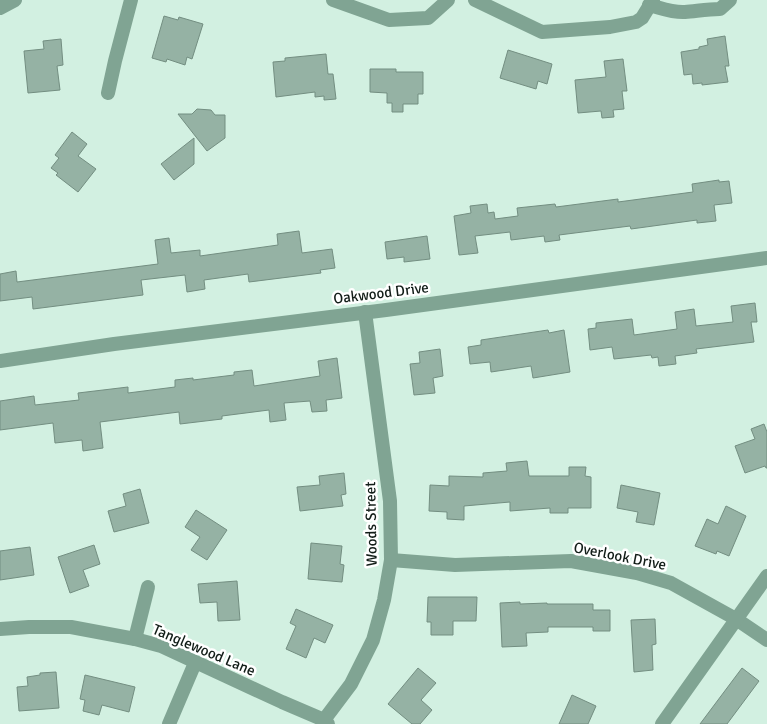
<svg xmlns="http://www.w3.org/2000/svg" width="767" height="724" viewBox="0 0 767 724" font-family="Signika,sans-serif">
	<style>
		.building { fill: #95b2a4; stroke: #738e81 }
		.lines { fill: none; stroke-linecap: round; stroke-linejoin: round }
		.minor { stroke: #80a493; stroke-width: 14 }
		.labels { text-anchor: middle; stroke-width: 5; stroke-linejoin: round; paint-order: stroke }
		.street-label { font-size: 15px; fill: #121d18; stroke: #fff }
	</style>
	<rect width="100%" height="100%" fill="#d2f0e1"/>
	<g class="building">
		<polygon points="164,16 178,20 179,17 203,24 192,59 187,57 185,65 167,59 166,62 152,58"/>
		<polygon points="725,36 729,66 725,66 728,82 702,85 702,83 693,84 692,74 684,75 681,52 699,49 699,47 708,45 707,39"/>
		<polygon points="61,39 63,65 57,66 60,90 28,93 24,51 44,49 43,41"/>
		<polygon points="508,50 552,64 547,84 538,81 536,89 500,78"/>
		<polygon points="326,54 328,74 333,74 336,99 324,100 324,96 315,97 315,92 276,97 273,62 285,61 285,58"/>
		<polygon points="623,59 627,91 622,91 624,109 613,110 614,117 602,118 601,111 578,113 575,80 606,77 604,61"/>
		<polygon points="370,69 396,69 396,72 423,72 423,94 418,94 418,104 403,104 403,112 392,112 392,103 387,103 387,93 370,92"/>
		<polygon points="197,109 211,110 215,115 225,115 225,138 207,151 178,114 192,114"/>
		<polygon points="72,132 87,144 78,156 96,169 78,192 56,175 58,173 51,168 59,158 55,155"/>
		<polygon points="194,138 194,164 174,180 161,164"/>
		<polygon points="719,180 719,182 729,181 732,203 714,205 716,221 697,223 697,220 631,229 630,226 559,235 560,240 545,242 544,236 511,240 510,232 475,236 478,253 459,255 454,216 471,213 470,206 487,204 488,213 494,212 495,219 518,216 517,208 555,204 556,207 618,199 618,202 693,192 692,184"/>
		<polygon points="299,231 302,253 332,249 335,268 320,270 321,273 249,282 248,274 204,280 205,289 187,292 185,275 141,280 143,295 33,309 32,297 0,301 0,274 16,271 17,282 158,264 155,240 169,238 171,253 200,250 200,256 278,245 277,234"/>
		<polygon points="427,236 430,259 404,262 404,257 387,259 385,242"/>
		<polygon points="755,303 757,322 751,322 754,342 696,349 697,353 675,356 676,364 659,366 658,357 652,358 651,355 614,359 612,347 590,350 588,329 596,328 596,323 632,319 634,335 677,329 675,312 694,309 696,326 733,322 731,306"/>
		<polygon points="548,330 549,333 564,330 570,372 533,378 531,366 491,372 490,362 470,364 468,347 481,345 481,340"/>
		<polygon points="440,349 443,376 433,378 435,393 414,395 410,364 420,363 419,352"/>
		<polygon points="337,358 342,398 326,400 327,411 312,412 310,401 284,403 286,420 270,422 269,410 222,416 222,419 180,424 179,412 100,422 103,448 83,451 82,440 55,443 53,423 0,430 0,401 34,396 35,405 79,400 78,393 128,387 128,393 175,387 175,380 193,378 193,380 234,375 234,372 252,370 254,386 320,376 318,361"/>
		<polygon points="764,424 767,432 767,468 766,468 765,466 745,473 735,446 755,439 751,429"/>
		<polygon points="527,461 529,476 569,476 569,467 586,467 585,476 591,477 591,508 568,508 568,513 550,513 550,508 510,511 510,502 464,506 464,520 447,519 447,512 429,511 430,485 449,486 449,476 483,477 483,473 507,471 506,463"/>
		<polygon points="344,473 346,494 341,495 343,506 300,511 297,487 320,485 319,476"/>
		<polygon points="621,485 660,493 654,525 636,522 638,512 617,508"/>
		<polygon points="140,489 149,523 114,532 108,511 126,506 123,494"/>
		<polygon points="726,506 746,516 729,556 717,551 716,554 695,546 707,519 718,524"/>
		<polygon points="196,510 227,530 207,560 191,550 200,537 185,527"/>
		<polygon points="311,543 342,546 340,564 344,565 342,582 308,579"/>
		<polygon points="94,545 100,564 83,570 89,586 70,593 58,557"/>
		<polygon points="30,547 34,575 0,580 0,551"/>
		<polygon points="237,581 240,620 218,621 217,602 200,603 198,584"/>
		<polygon points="428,597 477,597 476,621 453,621 453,635 431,635 431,622 427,622"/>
		<polygon points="520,602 520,604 547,603 547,604 593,604 593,610 610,610 610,631 593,631 593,627 548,627 548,632 526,633 527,646 502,647 500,603"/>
		<polygon points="296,609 333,625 325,643 314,638 306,658 286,649 296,626 290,623"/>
		<polygon points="655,619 656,644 652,645 653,670 634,672 631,620"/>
		<polygon points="418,668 436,683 421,700 432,710 420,724 412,724 388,704"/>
		<polygon points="742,668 759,681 727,724 700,724"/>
		<polygon points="56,672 59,708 19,711 17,687 28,686 27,677 40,675 40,673"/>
		<polygon points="85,675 135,687 129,712 102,705 99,715 83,711 85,700 80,699"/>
		<polygon points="572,695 596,706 588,724 559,724"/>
	</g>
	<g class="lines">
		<g class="minor">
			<polyline points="333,0 389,20 428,18 448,0"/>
			<polyline points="475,0 542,32 610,27 636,22 642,18 653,0"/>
			<path d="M 649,5 C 661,8 673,13 685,12 C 697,11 708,9 720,9 L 730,0"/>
			<polyline points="0,8 15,0"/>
			<polyline points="108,93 115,61 131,0"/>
			<polyline points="0,361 114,344 386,310 767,258"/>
			<polyline points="391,560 455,565 571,561 637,573 671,583 736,619 767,640"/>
			<polyline points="0,629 29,627 71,627 135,639 161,646 282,702 324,720 328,724"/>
			<polyline points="135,639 148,587"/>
			<polyline points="324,720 351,684 373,640 384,600 391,560 390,501 365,312"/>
			<polyline points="169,724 195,663"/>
			<polyline points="662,724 767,576"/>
		</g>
	</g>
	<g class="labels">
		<g class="street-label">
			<text transform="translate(381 293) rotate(-7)" y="5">Oakwood Drive</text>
			<text transform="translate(371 524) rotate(-91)" y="5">Woods Street</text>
			<text transform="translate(620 556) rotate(11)" y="5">Overlook Drive</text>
			<text transform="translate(204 650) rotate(23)" y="5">Tanglewood Lane</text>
		</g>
	</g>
</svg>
